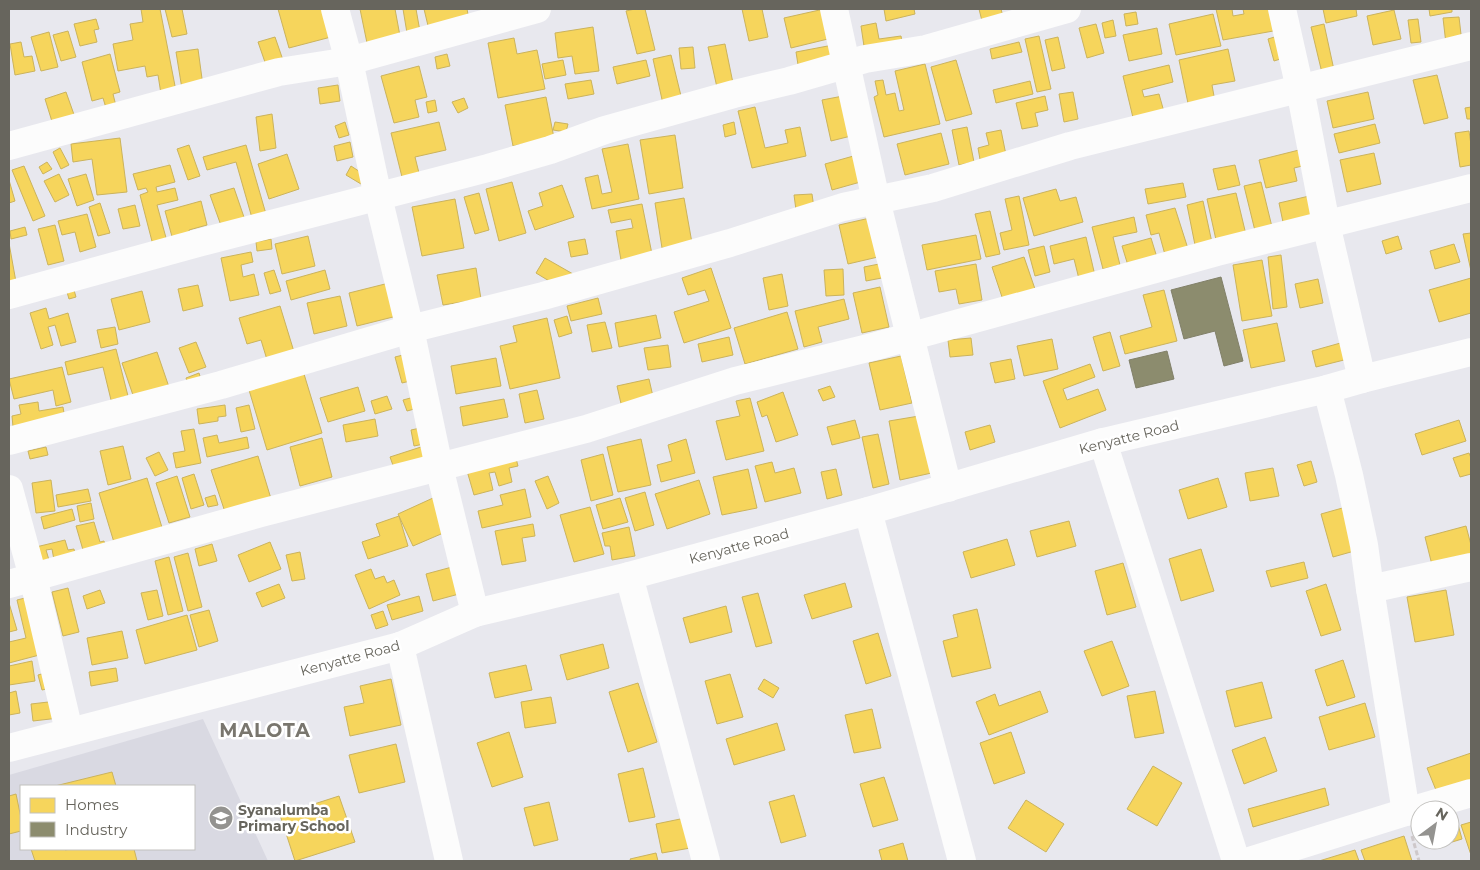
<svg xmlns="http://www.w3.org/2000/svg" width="1480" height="870" viewBox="0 0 1480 870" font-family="Montserrat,sans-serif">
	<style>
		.education { fill: #d9d9e2; fill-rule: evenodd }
		.homes { fill: #f6d55c; stroke: #cbb35c }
		.industry { fill: #8c8c6e; stroke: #818069 }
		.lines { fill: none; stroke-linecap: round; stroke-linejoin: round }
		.path { stroke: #cec8ca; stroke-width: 3; stroke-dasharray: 5 2.5; stroke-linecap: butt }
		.street { stroke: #fcfcfc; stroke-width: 28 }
		.labels { text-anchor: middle; stroke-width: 5; stroke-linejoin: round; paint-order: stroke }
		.street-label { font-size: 14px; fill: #67655d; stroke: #fff }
		.poi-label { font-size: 14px; font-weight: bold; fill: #67655d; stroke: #fff; text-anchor: start }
		.district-label { font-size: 19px; font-weight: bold; letter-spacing: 1px; fill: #79766e; stroke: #fff }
	</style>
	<rect width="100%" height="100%" fill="#e8e8ee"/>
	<path class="education" d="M 203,719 L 268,861 L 9,861 L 9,775 ZM 21,786 L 194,786 L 194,849 L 21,849 Z"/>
	<g class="homes">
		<polygon points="141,9 160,9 176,91 161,94 158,75 147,77 145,66 118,71 113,44 133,40 130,24 143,22"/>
		<polygon points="165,9 182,9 187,34 172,37"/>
		<polygon points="278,9 323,9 331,37 289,48"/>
		<polygon points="360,9 395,9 400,36 367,43"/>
		<polygon points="403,9 416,9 421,37 408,39"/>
		<polygon points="424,9 467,9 470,25 430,34"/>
		<polygon points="635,9 645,9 655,50 637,54 626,11"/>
		<polygon points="742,9 762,9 768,37 749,41"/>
		<polygon points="824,9 836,37 791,48 784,18"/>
		<polygon points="884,9 914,9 915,14 886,21"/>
		<polygon points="979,9 1001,9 1005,24 984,29"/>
		<polygon points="1216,9 1232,9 1233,16 1244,14 1243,9 1274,9 1279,30 1223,40"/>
		<polygon points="1323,9 1356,9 1357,16 1326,23"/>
		<polygon points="1429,9 1452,9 1452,12 1430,16"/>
		<polygon points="1394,10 1401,39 1373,45 1367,16"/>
		<polygon points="1136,12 1138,24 1126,26 1124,14"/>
		<polygon points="1213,14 1221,46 1176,55 1169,24"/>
		<polygon points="1459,17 1462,43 1446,44 1443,18"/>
		<polygon points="96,19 99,29 94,30 97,42 80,46 74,24"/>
		<polygon points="1418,19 1421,42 1411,43 1408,20"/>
		<polygon points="1113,20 1116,36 1105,38 1102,23"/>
		<polygon points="876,23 879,39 901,36 903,47 865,53 861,26"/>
		<polygon points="1096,24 1104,53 1087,58 1079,28"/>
		<polygon points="1324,24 1334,70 1322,73 1311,27"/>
		<polygon points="593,27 599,71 575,74 572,56 558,58 555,33"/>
		<polygon points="1157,28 1162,54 1129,61 1123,35"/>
		<polygon points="68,31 76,57 61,61 53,35"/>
		<polygon points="49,32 58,67 41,71 31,37"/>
		<polygon points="1284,34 1290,56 1274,61 1268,39"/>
		<polygon points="1039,36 1051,89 1037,92 1025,39"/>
		<polygon points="275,37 284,63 267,68 258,42"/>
		<polygon points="1058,37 1065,68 1052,71 1045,40"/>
		<polygon points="514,38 517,54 537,50 545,89 498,98 488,43"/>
		<polygon points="21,42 24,57 32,56 35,71 15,75 10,44"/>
		<polygon points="1019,42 1022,52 992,59 990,49"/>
		<polygon points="725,44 734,88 718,92 708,47"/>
		<polygon points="833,45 836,64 799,71 796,52"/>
		<polygon points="693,47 695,68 681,69 679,48"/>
		<polygon points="198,49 203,86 182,89 176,52"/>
		<polygon points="1228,49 1235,81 1212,85 1216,107 1190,113 1179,60"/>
		<polygon points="110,54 120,92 113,94 116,106 106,108 103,98 92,101 82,62"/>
		<polygon points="447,54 450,66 437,69 435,57"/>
		<polygon points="671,55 682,100 663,104 653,59"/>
		<polygon points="563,60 566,75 545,79 542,64"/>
		<polygon points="646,60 650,76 617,84 613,67"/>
		<polygon points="956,60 972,114 946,121 931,67"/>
		<polygon points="925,64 940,124 884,137 874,97 878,95 875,81 883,80 886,95 895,93 899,111 904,110 895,71"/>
		<polygon points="1169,65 1173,82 1142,90 1144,97 1159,94 1166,119 1135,126 1123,76"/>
		<polygon points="419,66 427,97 415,100 419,117 394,123 381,76"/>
		<polygon points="1437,75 1448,118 1424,124 1413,80"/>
		<polygon points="591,80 594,94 568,99 565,84"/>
		<polygon points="1030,81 1033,94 996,103 993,90"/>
		<polygon points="338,85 340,101 320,104 318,88"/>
		<polygon points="66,92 77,123 54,128 45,99"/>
		<polygon points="1073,92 1078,119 1064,122 1059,94"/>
		<polygon points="1368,92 1374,119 1333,128 1327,101"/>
		<polygon points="843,96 851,136 831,141 822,100"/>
		<polygon points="1045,96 1048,110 1035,113 1038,126 1022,129 1016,103"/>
		<polygon points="546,97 554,138 513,146 505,105"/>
		<polygon points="464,98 468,108 458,113 452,102"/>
		<polygon points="435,100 437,111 428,113 426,102"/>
		<polygon points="755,107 765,148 788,143 785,130 800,127 806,156 752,168 738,111"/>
		<polygon points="1471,107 1471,119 1467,119 1465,108"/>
		<polygon points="272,114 276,148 260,151 256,117"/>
		<polygon points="345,122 349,135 339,138 335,126"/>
		<polygon points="439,122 446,150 415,157 420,177 403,181 391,133"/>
		<polygon points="555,122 568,124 566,132 553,130"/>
		<polygon points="734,122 736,134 725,137 723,125"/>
		<polygon points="1375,124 1380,143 1339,153 1334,134"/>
		<polygon points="967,127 974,162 959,165 952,130"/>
		<polygon points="1001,130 1007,160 981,165 978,148 989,145 986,133"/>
		<polygon points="1469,131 1471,145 1471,165 1460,167 1455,133"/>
		<polygon points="941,133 949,164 905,175 897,144"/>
		<polygon points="675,135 683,188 649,194 640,140"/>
		<polygon points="120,138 127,192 97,195 92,159 73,162 71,144"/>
		<polygon points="350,142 353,157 337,161 334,146"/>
		<polygon points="628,144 639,199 592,209 585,178 598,175 602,194 612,192 602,149"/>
		<polygon points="189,145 200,176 188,180 177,149"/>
		<polygon points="246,145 268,221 254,225 236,162 207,170 203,157"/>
		<polygon points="60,148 69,165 61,169 53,152"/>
		<polygon points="1307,148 1311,164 1294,168 1297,181 1266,188 1259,160"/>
		<polygon points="1374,153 1381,184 1347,192 1340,160"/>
		<polygon points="287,154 299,189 269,199 258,164"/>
		<polygon points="857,155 864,181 832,190 825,164"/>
		<polygon points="47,162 52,169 43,174 39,167"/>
		<polygon points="170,165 175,182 156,187 157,192 175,188 178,200 157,205 168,245 154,249 140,195 148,192 146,188 138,190 133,174"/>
		<polygon points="1235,165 1240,185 1218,190 1213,169"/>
		<polygon points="24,166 45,216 33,221 12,170"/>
		<polygon points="351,166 371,179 366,187 346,175"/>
		<polygon points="59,174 69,195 55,202 44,181"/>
		<polygon points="86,174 94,200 77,206 68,179"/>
		<polygon points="9,180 15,201 9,203"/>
		<polygon points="512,182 526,233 499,241 486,189"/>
		<polygon points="1261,182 1274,235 1257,239 1244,186"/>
		<polygon points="1183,183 1186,197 1148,204 1145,189"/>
		<polygon points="562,185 574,217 535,230 528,211 543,206 539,193"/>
		<polygon points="234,188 246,223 223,231 210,195"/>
		<polygon points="1056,189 1060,201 1076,197 1083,222 1034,236 1023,198"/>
		<polygon points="479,193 489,230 475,234 464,197"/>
		<polygon points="1236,193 1248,243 1218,249 1207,199"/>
		<polygon points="812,194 814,208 796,210 794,195"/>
		<polygon points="1318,194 1323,218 1284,227 1279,203"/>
		<polygon points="1019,196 1029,245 1004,250 1000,233 1012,230 1005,199"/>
		<polygon points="684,198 692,243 662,248 655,203"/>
		<polygon points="455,199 464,248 422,256 412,207"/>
		<polygon points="201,201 207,225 189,230 192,239 174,244 165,211"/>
		<polygon points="1203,201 1214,252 1197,255 1187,205"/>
		<polygon points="100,203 110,233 98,236 89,207"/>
		<polygon points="642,204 652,254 621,260 616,231 633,228 631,219 611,223 608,210"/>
		<polygon points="135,205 140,226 123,229 118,209"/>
		<polygon points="1175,208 1190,255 1167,262 1159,233 1151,235 1146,215"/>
		<polygon points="990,211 1000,254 986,257 975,214"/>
		<polygon points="87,214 96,247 80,252 75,232 62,235 58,221"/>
		<polygon points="1134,217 1137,232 1113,237 1120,265 1103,269 1092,227"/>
		<polygon points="870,218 878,257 848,264 839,225"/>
		<polygon points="55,225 64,261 48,265 38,229"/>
		<polygon points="25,227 27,235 11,239 10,231"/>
		<polygon points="1471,233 1471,271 1463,234"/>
		<polygon points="976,235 981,259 927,270 922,245"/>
		<polygon points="308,236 315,266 282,274 275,244"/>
		<polygon points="1398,236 1402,249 1386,254 1382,241"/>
		<polygon points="1086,237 1096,280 1080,283 1074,259 1054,264 1050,246"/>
		<polygon points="1151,238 1159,264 1130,272 1122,246"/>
		<polygon points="271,239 272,249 257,251 256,242"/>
		<polygon points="585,239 588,254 571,257 568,242"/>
		<polygon points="9,243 16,282 9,284"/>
		<polygon points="1454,244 1460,262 1435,269 1430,251"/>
		<polygon points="1044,246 1050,272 1035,276 1028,250"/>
		<polygon points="251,252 253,262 241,265 243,277 254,274 259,295 230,301 221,258"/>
		<polygon points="1281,255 1287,307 1273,309 1268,257"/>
		<polygon points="1024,257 1035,289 1003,300 992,267"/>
		<polygon points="545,258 573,274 564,290 536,273"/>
		<polygon points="1262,260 1272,316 1242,321 1233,265"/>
		<polygon points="884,263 887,277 866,281 864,267"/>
		<polygon points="976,264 982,300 959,304 956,289 939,292 935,271"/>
		<polygon points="476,268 481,299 443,305 437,275"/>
		<polygon points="711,268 731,328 684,343 674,312 709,301 705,290 688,295 682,278"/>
		<polygon points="843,269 844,295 826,296 824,270"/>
		<polygon points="274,270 281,291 270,294 264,273"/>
		<polygon points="325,270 330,289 291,300 286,281"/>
		<polygon points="782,274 788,306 769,310 763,278"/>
		<polygon points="1471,278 1471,313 1439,322 1429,290"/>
		<polygon points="1318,279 1323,303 1300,308 1295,284"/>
		<polygon points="397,281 405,314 357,326 349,293"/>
		<polygon points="198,285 203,306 183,311 178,289"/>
		<polygon points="880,287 889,327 862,333 853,293"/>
		<polygon points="74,290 76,297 69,299 67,292"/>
		<polygon points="1164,290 1177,341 1125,354 1120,336 1152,327 1143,295"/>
		<polygon points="142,291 150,322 119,330 111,299"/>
		<polygon points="340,296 347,326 314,334 307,303"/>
		<polygon points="598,298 602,314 571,321 567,306"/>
		<polygon points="844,299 849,319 818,327 822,342 804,347 795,311"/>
		<polygon points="280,306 295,355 268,363 261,340 247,344 239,318"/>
		<polygon points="46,308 49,319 68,313 76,342 61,346 55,325 48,327 53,345 41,349 30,313"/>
		<polygon points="787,312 798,349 745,364 734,328"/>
		<polygon points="656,315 661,338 619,347 615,323"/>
		<polygon points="567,316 572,333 559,337 554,320"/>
		<polygon points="547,318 560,378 510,389 500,346 517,342 513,326"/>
		<polygon points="605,322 612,348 592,352 587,325"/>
		<polygon points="1277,323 1285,361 1251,368 1243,330"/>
		<polygon points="115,327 118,344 101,348 97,330"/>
		<polygon points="1110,332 1120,366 1103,371 1093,337"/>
		<polygon points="729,337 733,355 702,362 698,344"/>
		<polygon points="971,338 973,355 950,357 948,340"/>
		<polygon points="1052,339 1058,369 1024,376 1017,346"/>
		<polygon points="196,342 206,367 189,373 179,348"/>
		<polygon points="1344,342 1348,359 1316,367 1312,351"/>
		<polygon points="668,345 671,367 648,370 644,348"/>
		<polygon points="116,349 128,396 111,400 103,367 68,375 65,362"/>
		<polygon points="157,352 170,390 135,401 122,363"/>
		<polygon points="411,353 418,379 402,383 395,357"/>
		<polygon points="901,356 912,403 880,410 869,363"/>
		<polygon points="496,358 501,386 456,394 451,366"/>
		<polygon points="1011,359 1015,379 995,383 990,363"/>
		<polygon points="1090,364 1095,377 1063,389 1067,400 1098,389 1106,410 1060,428 1043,381"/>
		<polygon points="62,367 71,402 56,406 53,390 14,399 9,379"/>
		<polygon points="199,373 202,383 189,388 186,378"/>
		<polygon points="304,374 322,433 267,450 249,390"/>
		<polygon points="649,379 654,401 622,408 617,386"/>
		<polygon points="830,386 835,397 823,401 818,390"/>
		<polygon points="358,387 365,411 328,422 320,398"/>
		<polygon points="537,390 544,419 525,423 519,394"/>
		<polygon points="783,392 798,435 776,442 767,415 762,417 757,402"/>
		<polygon points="387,396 392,409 375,414 371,401"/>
		<polygon points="418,396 422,407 407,411 403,400"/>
		<polygon points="750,398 764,451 726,460 716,421 740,416 736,401"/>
		<polygon points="504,399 508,417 463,426 460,407"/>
		<polygon points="38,402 39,411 63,407 66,425 13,427 12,416 21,414 19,405"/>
		<polygon points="225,405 226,416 218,417 218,421 199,424 197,409"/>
		<polygon points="249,405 255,429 241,432 236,408"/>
		<polygon points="925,415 936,472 900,480 889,421"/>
		<polygon points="375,419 378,436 346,442 343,425"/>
		<polygon points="855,420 860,438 832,445 827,427"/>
		<polygon points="1459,420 1466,441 1422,455 1415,434"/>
		<polygon points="990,425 995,442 970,450 965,432"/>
		<polygon points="425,427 429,443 414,446 411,430"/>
		<polygon points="194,429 201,463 176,468 173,453 185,451 181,431"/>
		<polygon points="878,434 889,484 873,488 862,437"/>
		<polygon points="217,435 219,443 247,437 249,448 207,457 203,438"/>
		<polygon points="322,438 332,477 300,486 290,447"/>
		<polygon points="641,439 651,485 618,492 607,447"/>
		<polygon points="686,439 695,473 661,482 657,465 672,461 668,445"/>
		<polygon points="123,446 131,479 108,485 100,451"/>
		<polygon points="424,446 427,457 394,468 390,457"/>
		<polygon points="46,447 48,455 30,459 28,451"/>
		<polygon points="514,451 518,466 509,468 512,482 499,486 495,472 489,473 493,490 474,495 465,464"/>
		<polygon points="159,452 168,470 155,476 146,458"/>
		<polygon points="1469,453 1471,458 1471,474 1460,477 1453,458"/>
		<polygon points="603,454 613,495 591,501 581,460"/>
		<polygon points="258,456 272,502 226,515 211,470"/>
		<polygon points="1311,461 1317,482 1304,486 1297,465"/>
		<polygon points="772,462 775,473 794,468 801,493 765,502 755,466"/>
		<polygon points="1273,468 1279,496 1250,501 1245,473"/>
		<polygon points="748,469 757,508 722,515 713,477"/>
		<polygon points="836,469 842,495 827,499 821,472"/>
		<polygon points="194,474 204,505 191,509 182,478"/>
		<polygon points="177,476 190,517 169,523 156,483"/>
		<polygon points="548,476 559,503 547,509 535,481"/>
		<polygon points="147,478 164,534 116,549 99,493"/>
		<polygon points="1218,478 1227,507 1188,519 1179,490"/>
		<polygon points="51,480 55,511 36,513 32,483"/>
		<polygon points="699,480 710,514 667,529 655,494"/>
		<polygon points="88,489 91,501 58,507 56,495"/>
		<polygon points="525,489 531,517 482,528 478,511 503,505 500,495"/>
		<polygon points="645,492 654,525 635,531 625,498"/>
		<polygon points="215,495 218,505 208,507 205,498"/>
		<polygon points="433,498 448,531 413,546 398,514"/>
		<polygon points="620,498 628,522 603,529 596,505"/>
		<polygon points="91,503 94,519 80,522 77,506"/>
		<polygon points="590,507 604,554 574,562 560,515"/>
		<polygon points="1346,507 1358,550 1333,557 1321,514"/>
		<polygon points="72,509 75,520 44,529 41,517"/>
		<polygon points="399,516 408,546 368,559 362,542 380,536 376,524"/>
		<polygon points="1069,521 1076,546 1037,557 1030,531"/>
		<polygon points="94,522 100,542 104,541 107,554 83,550 76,526"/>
		<polygon points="533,524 535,536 522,538 526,561 502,565 495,531"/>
		<polygon points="1466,526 1471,545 1471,559 1433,569 1425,537"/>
		<polygon points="629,527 635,556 612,560 610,546 605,546 602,533"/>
		<polygon points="1007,539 1015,565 971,578 963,552"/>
		<polygon points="65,540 68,550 74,549 76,560 54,560 52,549 46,550 49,560 40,562 36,547"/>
		<polygon points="270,542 281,569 249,582 238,555"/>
		<polygon points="212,544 217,561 199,566 195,549"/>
		<polygon points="1201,549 1214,591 1181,601 1169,559"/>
		<polygon points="300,552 305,579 292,581 286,555"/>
		<polygon points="188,553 202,607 188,611 174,557"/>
		<polygon points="169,557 183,611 168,615 155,561"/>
		<polygon points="1304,562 1308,578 1271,587 1266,571"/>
		<polygon points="1123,563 1136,607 1107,615 1095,571"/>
		<polygon points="452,567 459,594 433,601 426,574"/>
		<polygon points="371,569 375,579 384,576 387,583 394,580 400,595 369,609 355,575"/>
		<polygon points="845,583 852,607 812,619 804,595"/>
		<polygon points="279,584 285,598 262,607 256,593"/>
		<polygon points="1326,584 1341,630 1321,636 1306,591"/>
		<polygon points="68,588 79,632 63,636 52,592"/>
		<polygon points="100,590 105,603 87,609 83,596"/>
		<polygon points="157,590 163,616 148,620 141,593"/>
		<polygon points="1446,590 1454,635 1415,642 1407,597"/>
		<polygon points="758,593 772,643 756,647 742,597"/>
		<polygon points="33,596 47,653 9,663 9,642 26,638 17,600"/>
		<polygon points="419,596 423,611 392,620 387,605"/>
		<polygon points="9,603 17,630 9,632"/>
		<polygon points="726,606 732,632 690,643 683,618"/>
		<polygon points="977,609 991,668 952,677 943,641 958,637 953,615"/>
		<polygon points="209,610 218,641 199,647 190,615"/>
		<polygon points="383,611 388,625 376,629 371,615"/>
		<polygon points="187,615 197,650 145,664 136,630"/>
		<polygon points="122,631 128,658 92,665 87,638"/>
		<polygon points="878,633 891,676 866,684 853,641"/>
		<polygon points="1112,641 1129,686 1102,696 1084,651"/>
		<polygon points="603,644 609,668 567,680 560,655"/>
		<polygon points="1343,660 1355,697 1327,706 1315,670"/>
		<polygon points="32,661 35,681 9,685 9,666"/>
		<polygon points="526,665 532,690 495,698 489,673"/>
		<polygon points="116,668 118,681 91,686 89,672"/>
		<polygon points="52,671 55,687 42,690 38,675"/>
		<polygon points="730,674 743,717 717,724 705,681"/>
		<polygon points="391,679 401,725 350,736 344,707 364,703 360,686"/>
		<polygon points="764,679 779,688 773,698 758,689"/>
		<polygon points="1262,682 1272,718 1235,727 1226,691"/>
		<polygon points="638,683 657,742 628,752 609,692"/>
		<polygon points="16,691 20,713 9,715 9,693"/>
		<polygon points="1040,691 1048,712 989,735 976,702 995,694 999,706"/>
		<polygon points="1155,691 1164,733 1135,738 1127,696"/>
		<polygon points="551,697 556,723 525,728 521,702"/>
		<polygon points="57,701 59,718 33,721 31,704"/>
		<polygon points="1365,703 1375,737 1329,750 1319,717"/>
		<polygon points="872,709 881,748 854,753 845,715"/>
		<polygon points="777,723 785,750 734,765 726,739"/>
		<polygon points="509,732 523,777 492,787 477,743"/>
		<polygon points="1011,732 1025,773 994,784 980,743"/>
		<polygon points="1265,737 1277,771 1244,784 1232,750"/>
		<polygon points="396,744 405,782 359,793 349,755"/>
		<polygon points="1471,753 1471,789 1440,800 1427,768"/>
		<polygon points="1153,766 1182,783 1157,826 1127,809"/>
		<polygon points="643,768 655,817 629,822 618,774"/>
		<polygon points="112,772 116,786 55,786"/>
		<polygon points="884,777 898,820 873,827 860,784"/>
		<polygon points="1325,788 1329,805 1253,827 1248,809"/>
		<polygon points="16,794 21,818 21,831 9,834 9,796"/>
		<polygon points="794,795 806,836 781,843 769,802"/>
		<polygon points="339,796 355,842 295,861 280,815"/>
		<polygon points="1026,800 1064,824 1046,852 1008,828"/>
		<polygon points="549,802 558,840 534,846 524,808"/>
		<polygon points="690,817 696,847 662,853 656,824"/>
		<polygon points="1456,817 1462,839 1439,846 1438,840 1450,840 1450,819"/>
		<polygon points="1471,822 1471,855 1461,825"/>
		<polygon points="1404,836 1412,861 1365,861 1361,850"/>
		<polygon points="903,843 908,861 882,861 879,850"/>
		<polygon points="31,849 64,849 65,850 71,849 134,849 137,861 35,861"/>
		<polygon points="1355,850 1359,861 1319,861"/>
		<polygon points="656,853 658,861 631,861 630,859"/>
	</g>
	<g class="industry">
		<polygon points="1221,277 1243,361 1224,366 1215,331 1184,339 1171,290"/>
		<polygon points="1167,351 1174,379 1136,388 1129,360"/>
	</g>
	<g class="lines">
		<polyline class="path" points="1412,836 1419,861"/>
		<g class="street">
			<polyline points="335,9 349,61 378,197 410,329 439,467 475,613"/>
			<polyline points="834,9 876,200 948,488"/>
			<polyline points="1282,9 1300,89 1326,224 1362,379"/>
			<polyline points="9,146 279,72 349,61 537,9"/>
			<polyline points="9,295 198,243 488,168 550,150 605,130 734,94 789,81 865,59 926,49 1067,9"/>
			<polyline points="1327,389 1349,475 1364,545 1370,589 1406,812"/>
			<polyline points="9,441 221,385 410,329 543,296 730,243 843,207 933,188 1070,146 1471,46"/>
			<polyline points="1103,442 1236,861"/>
			<polyline points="9,489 33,577 69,731"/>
			<polyline points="868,511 962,861"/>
			<polyline points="629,576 706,861"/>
			<polyline points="9,584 261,513 586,429 735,381 876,346 1217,252 1471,188"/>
			<polyline points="1370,589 1471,567"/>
			<polyline points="400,646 449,861"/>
			<polyline points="9,748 400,646 475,613 629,576 868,511 1103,442 1327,389 1362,379 1471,352"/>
			<polyline points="1249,861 1406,812 1471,793"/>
		</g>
	</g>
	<defs>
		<symbol id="school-disc" viewBox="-11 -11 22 22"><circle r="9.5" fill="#949390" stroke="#fff"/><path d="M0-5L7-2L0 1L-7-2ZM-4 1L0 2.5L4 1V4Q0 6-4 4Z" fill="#fff"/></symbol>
	</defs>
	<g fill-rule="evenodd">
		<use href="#school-disc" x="207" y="804" width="28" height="28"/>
	</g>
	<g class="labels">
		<g class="street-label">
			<text transform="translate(1129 437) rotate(-14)" y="5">Kenyatte Road</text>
			<text transform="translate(739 546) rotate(-15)" y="5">Kenyatte Road</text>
			<text transform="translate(350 658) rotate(-15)" y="5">Kenyatte Road</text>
		</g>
		<g class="poi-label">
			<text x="238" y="815">Syanalumba<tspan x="238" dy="16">Primary School</tspan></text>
		</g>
		<g class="district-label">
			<text x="265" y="737">MALOTA</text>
		</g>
	</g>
	<rect width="1480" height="870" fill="none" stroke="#67655d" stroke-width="20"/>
	<rect x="20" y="785" width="175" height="65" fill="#ffffff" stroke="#c2c1be"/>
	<rect x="30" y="798" width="25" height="15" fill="#f6d55c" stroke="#c2c1be"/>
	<text x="65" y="810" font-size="15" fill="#67655d">Homes</text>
	<rect x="30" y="822" width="25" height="15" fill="#8c8c6e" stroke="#c2c1be"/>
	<text x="65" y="835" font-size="15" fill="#67655d">Industry</text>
	<g transform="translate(1435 825) rotate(32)"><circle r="24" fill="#ffffff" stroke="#c2c1be"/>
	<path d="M0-4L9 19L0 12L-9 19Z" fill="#949390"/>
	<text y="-8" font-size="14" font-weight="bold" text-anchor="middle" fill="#67655d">N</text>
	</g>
</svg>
